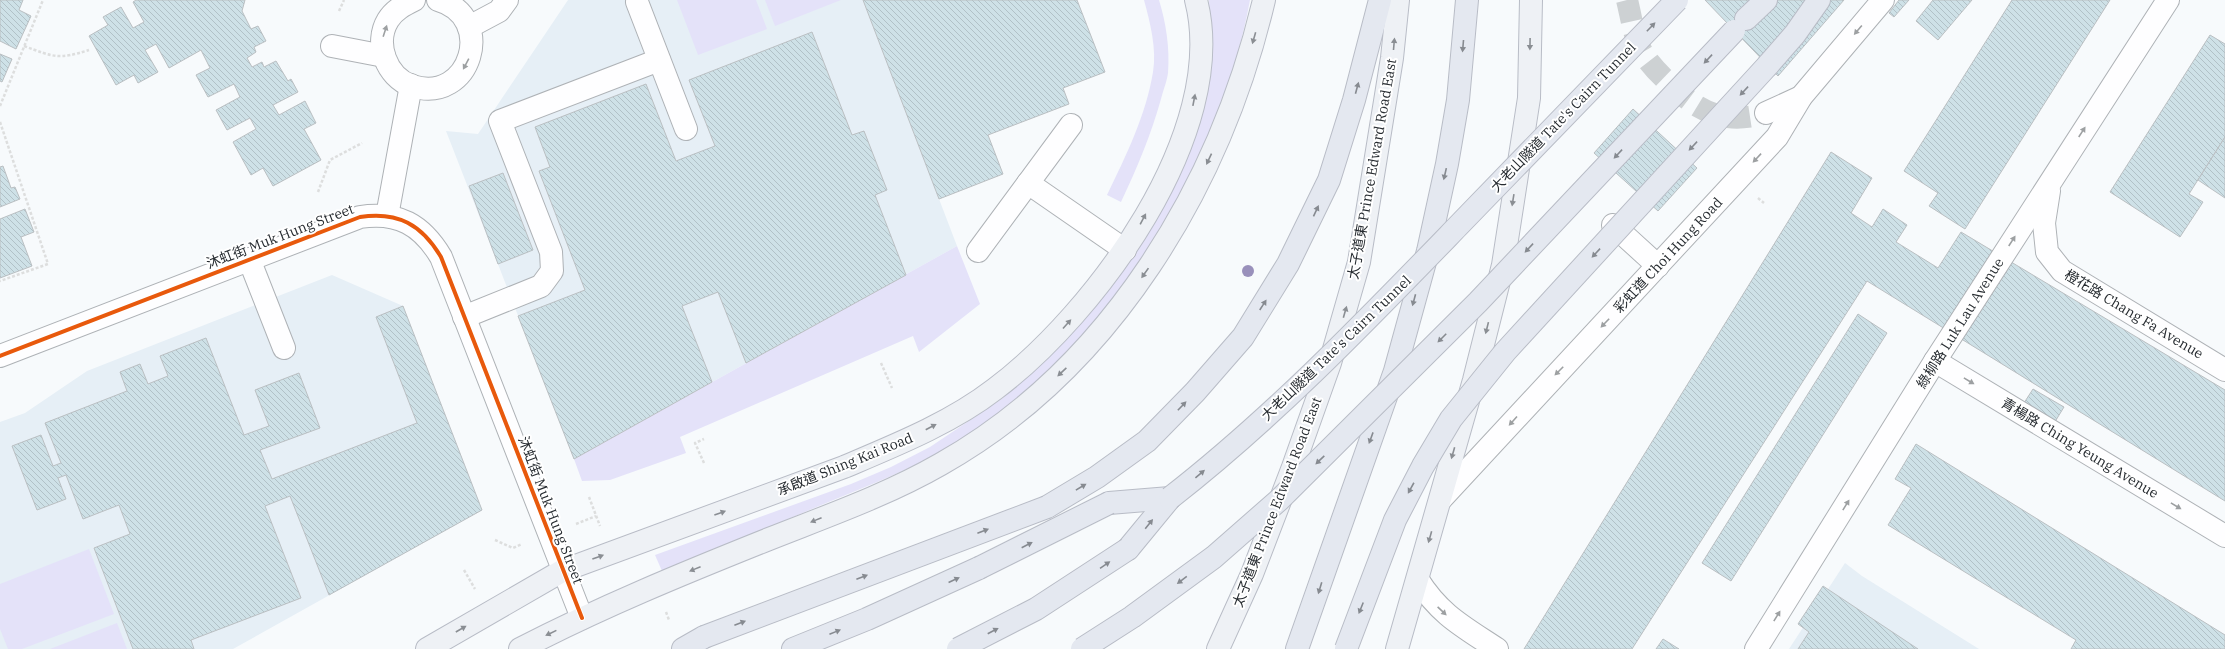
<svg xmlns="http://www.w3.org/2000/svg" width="2225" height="649" viewBox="0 0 2225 649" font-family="'IBM Plex Serif','Noto Sans TC',serif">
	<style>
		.built { fill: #e6eff6 }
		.green { fill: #e4e2f9 }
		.building { fill: url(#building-back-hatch); stroke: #babfc2 }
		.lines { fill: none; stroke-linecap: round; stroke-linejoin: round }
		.minor-tunnel { stroke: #cdd1d3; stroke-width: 22; stroke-dasharray: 22 11; stroke-linecap: butt }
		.minor-casing { stroke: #aeb2b6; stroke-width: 24 }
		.major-casing { stroke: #b8bcc6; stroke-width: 24 }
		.highway-casing { stroke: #b8bcc6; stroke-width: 24 }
		.path { stroke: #dddede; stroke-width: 2.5; stroke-dasharray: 3 2; stroke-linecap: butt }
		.minor { stroke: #fefeff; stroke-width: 22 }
		.major { stroke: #eef1f5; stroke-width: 22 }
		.highway { stroke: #e4e8f0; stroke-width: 22 }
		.highway-bridge-casing { stroke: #b8bcc6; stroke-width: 24; stroke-linecap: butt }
		.highway-bridge { stroke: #e4e8f0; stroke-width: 22 }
		.cycleway-casing { stroke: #fff; stroke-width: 6 }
		.cycleway { stroke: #e8590c; stroke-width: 4 }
		.tree { fill: #9990bb }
		.oneway { fill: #868a90 }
		.oneway2 { fill: #9da0a2 }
		.oneway3 { fill: #8a8e93 }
		.labels { text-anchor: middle; stroke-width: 4; stroke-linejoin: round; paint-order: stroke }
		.street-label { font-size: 14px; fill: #272c31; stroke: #fff }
	</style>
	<defs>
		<pattern id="building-back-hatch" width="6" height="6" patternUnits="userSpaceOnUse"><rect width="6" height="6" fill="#cee1e7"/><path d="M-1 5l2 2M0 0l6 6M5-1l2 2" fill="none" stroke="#b1c1c7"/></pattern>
	</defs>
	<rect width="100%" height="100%" fill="#f7fafc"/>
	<g class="built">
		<polygon points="568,0 863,0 957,246 574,459 446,131 478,134"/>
		<polygon points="332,275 403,306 482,510 233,649 0,649 0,422 25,413 87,371"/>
		<polygon points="1845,563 1862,576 1979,649 1789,649"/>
	</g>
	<g class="green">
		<polygon points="677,0 756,0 767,29 698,55"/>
		<polygon points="765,0 841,0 775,26"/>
		<path d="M 1144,0 L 1159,0 C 1166,23 1170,48 1168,73 C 1167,81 1163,91 1161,99 C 1151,135 1137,168 1121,202 L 1107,195 C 1126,156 1146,115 1153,72 C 1157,49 1150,22 1144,0 Z"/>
		<path d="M 1209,0 L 1250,0 C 1217,180 1096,366 934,455 C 897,475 858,490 819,506 C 767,528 714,549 662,571 L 655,555 L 851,484 L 891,467 L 930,447 L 1003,398 L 1036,369 L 1067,338 L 1123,270 L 1147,233 L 1211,55 Z"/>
		<polygon points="957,246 980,304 919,352 913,336 680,437 686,453 610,480 582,481 574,459"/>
		<polygon points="89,549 114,614 22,649 8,649 0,629 0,584"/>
		<polygon points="117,623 127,649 50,649"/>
	</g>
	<g class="building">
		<polygon points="0,0 23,0 19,10 31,16 16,49 0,41"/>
		<polygon points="136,0 245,0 242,11 251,29 258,26 266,41 254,47 256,52 247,58 252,67 262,62 264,67 276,61 288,81 291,79 298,92 273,105 279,115 305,101 316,123 304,129 321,160 273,186 263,168 251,175 233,142 256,129 250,118 227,130 216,110 240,97 234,84 208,97 196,75 210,68 201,50 169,68 156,44 145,50 158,72 138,83 134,75 116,85 89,36 108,25 103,17 121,7 133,28 144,22 133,2"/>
		<polygon points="863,0 1077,0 1105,72 1063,88 1069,104 988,135 1003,174 939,199"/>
		<polygon points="1705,0 1844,0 1778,76"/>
		<polygon points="1899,0 1909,0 1894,17 1889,13"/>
		<polygon points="1933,0 1972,0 1938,40 1916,21"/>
		<polygon points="2012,0 2110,0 1965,229 1929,206 1938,193 1904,171"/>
		<polygon points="812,32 852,135 864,131 887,190 875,195 906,275 746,363 718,292 682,306 712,382 574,459 518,316 585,290 539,171 550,167 535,127 646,84 676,161 715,146 689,80"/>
		<polygon points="2210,35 2225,44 2225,137 2189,194 2203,202 2180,237 2110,192"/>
		<polygon points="0,54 12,59 2,82 0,81"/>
		<polygon points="1633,109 1697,168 1658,211 1594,153"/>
		<polygon points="2225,137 2225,198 2198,180"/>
		<polygon points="1831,152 1872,178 1851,213 1872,227 1883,209 1907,225 1896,242 1938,268 1961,232 2225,390 2225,501 1867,281 1632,649 1524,649"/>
		<polygon points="3,166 11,188 15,187 20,199 0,207 0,167"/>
		<polygon points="503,173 533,250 498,264 469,186"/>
		<polygon points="25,209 34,232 21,237 32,266 0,278 0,219"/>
		<polygon points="403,306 482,510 329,595 290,496 265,506 301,598 191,640 194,649 133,649 94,548 130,534 119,505 83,519 66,475 58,478 66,499 37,510 12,446 41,435 53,466 61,463 45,423 127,391 120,372 140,364 148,384 168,376 160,356 206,338 244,435 269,426 255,390 299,373 320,428 260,450 272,479 417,423 376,317"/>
		<polygon points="1858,314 1887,333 1731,581 1702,563"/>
		<polygon points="2033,389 2064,407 2053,425 2022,406"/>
		<polygon points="1916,444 2225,635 2225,649 2071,649 2076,640 1888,525 1911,488 1895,479"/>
		<polygon points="1823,586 1918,649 1798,649 1809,632 1798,624"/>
		<polygon points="1663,639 1679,649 1656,649"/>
	</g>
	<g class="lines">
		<path class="minor-tunnel" d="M 1627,0 C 1631,16 1633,33 1640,48 C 1646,60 1657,72 1667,81 C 1697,111 1723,126 1766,113"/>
		<defs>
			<g id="minor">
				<path d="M 414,0 C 404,5 394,10 388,20 C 374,43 386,77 412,86 C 471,105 497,17 438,0"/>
				<polyline points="637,2 686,129"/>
				<polyline points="469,27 499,11 507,0"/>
				<polyline points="332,46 384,56"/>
				<polyline points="1766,113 1801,97"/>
				<polyline points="1028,183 1125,250"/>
				<polyline points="2049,191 2044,223 2047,252 2062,271 2225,370"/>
				<polyline points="387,216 411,85"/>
				<polyline points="1613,225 1658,266"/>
				<polyline points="978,251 1071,125"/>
				<polyline points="249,259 284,348"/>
				<polyline points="464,317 541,286 552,271 551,252 500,121 659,60"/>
				<path d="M 0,356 L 360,217 C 398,211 422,225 441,257 L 582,618"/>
				<polyline points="1935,361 2225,536"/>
				<polyline points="1441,499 1777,137 1801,97 1883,0"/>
				<path d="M 1418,580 C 1440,615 1464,627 1497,649"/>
				<polyline points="1756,649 1935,361 2168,0"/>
			</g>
			<g id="major">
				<path d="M 427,649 L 562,571 L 844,467 C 896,445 951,423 995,389 C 1095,314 1230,132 1196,0"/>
				<path d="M 520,649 C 601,607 684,573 769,539 C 827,516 887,495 941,464 C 1111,368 1220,186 1264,0"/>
				<polyline points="1218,649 1252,574 1293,467 1330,363 1359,262 1392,58 1398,0"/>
				<polyline points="1397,649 1474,380 1503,265 1529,98 1531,0"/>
			</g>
			<g id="highway">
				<polyline points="1746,19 1766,0"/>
				<polyline points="1768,65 1795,34 1819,0"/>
				<polyline points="1109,503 1170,498"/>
				<polyline points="1047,507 1097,477 1147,441 1195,392 1243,337 1288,264 1329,180 1354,100 1380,0"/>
				<polyline points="1128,549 1170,498"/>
				<polyline points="683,649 704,637"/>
				<polyline points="793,649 867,619 979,568"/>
				<polyline points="1297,649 1395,371 1428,251 1447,164 1458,100 1467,0"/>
			</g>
		</defs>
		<use href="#minor" class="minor-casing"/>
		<use href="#major" class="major-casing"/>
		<use href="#highway" class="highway-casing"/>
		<g class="path">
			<polyline points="339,11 344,0"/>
			<path d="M 24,46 C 54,57 58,60 89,50"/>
			<polyline points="0,106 43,0"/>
			<polyline points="0,122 48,264 0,281"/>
			<polyline points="318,192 330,160 362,143"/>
			<polyline points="1758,198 1764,203"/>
			<polyline points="881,363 892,388"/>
			<polyline points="704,463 695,443 704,439"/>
			<polyline points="589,497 600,526"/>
			<polyline points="576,524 596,516"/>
			<polyline points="495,540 513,548 522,544"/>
			<polyline points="464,570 475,589"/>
			<polyline points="666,612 669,620"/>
		</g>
		<use href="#minor" class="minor"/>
		<use href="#major" class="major"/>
		<use href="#highway" class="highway"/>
		<defs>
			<g id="highway-bridge">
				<path d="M 1170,498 C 1274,417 1366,321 1458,226 C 1531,150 1604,75 1677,0"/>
				<polyline points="979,568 1109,503"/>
				<polyline points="704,637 1047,507"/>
				<polyline points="958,649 1036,609 1128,549"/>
				<polyline points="1082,649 1132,617 1214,557 1279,500 1478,302 1734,31"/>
				<polyline points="1346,649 1395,520 1423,466 1451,419 1505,352 1768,65"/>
			</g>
		</defs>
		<use href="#highway-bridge" class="highway-bridge-casing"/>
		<use href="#highway-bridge" class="highway-bridge"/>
		<defs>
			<path id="cycleway" d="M 0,356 L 360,217 C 398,211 422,225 441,257 L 582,618"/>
		</defs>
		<use href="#cycleway" class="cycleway-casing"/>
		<use href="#cycleway" class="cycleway"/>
	</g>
	<circle class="tree" cx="1248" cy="271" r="6"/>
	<defs><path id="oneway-solid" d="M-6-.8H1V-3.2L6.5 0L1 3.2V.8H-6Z"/></defs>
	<g class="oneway">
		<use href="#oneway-solid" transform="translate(1651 27) rotate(-46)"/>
		<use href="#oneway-solid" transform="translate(1463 46) rotate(95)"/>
		<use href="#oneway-solid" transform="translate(1708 59) rotate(133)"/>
		<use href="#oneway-solid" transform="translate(1357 88) rotate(-75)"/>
		<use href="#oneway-solid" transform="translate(1744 91) rotate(133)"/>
		<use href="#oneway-solid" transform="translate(1693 146) rotate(133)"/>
		<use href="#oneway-solid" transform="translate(1618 154) rotate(133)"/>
		<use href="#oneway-solid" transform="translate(1445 174) rotate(103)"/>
		<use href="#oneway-solid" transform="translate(1316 211) rotate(-65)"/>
		<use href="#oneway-solid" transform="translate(1529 248) rotate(133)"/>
		<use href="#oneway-solid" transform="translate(1596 253) rotate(133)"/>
		<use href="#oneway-solid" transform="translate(1414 300) rotate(105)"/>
		<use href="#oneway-solid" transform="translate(1263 305) rotate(-57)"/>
		<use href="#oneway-solid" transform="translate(1442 338) rotate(135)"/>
		<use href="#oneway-solid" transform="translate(1182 406) rotate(-46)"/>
		<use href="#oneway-solid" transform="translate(1371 438) rotate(110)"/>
		<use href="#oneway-solid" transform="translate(1320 460) rotate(136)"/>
		<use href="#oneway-solid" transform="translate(1200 474) rotate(-40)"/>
		<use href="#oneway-solid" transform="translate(1081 487) rotate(-31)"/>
		<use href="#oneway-solid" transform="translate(1411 488) rotate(119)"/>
		<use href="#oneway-solid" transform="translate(1149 524) rotate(-51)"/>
		<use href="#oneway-solid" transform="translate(983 531) rotate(-21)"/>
		<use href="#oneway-solid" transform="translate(1027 545) rotate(-27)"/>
		<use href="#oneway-solid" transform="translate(1105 565) rotate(-34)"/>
		<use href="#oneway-solid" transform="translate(862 577) rotate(-21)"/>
		<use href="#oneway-solid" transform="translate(954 580) rotate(-25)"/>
		<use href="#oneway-solid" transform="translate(1182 580) rotate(143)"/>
		<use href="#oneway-solid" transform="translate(1320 588) rotate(107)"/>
		<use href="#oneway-solid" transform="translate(1361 608) rotate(112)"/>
		<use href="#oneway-solid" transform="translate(740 623) rotate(-21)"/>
		<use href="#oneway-solid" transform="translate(993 631) rotate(-28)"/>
		<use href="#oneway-solid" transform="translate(835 632) rotate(-22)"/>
	</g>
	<g class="oneway2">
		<use href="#oneway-solid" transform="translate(1858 30) rotate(130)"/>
		<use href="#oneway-solid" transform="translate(385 31) rotate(-72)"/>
		<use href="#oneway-solid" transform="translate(466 64) rotate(118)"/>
		<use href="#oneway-solid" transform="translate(2082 132) rotate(-57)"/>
		<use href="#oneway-solid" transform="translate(1757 158) rotate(133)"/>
		<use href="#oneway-solid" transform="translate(2012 241) rotate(-57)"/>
		<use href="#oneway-solid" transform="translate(1605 323) rotate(134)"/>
		<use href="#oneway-solid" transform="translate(1559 371) rotate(135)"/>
		<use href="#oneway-solid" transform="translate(1969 381) rotate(31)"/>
		<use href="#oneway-solid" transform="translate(1513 421) rotate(132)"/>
		<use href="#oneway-solid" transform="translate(1846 505) rotate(-58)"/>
		<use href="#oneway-solid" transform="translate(2176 506) rotate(31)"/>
		<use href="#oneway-solid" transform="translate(1442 611) rotate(43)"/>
		<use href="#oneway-solid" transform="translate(1777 616) rotate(-58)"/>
	</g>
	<g class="oneway3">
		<use href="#oneway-solid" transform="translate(1254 38) rotate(106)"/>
		<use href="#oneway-solid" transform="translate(1394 44) rotate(-85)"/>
		<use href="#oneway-solid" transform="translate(1530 44) rotate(91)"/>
		<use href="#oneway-solid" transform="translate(1194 100) rotate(-79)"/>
		<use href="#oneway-solid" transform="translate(1209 159) rotate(115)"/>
		<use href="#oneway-solid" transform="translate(1513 200) rotate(99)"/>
		<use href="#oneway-solid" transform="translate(1143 219) rotate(-62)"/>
		<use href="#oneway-solid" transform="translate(1145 273) rotate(125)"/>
		<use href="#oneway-solid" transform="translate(1345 312) rotate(-74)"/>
		<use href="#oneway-solid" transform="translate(1067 324) rotate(-48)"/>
		<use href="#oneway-solid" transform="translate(1487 328) rotate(104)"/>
		<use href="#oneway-solid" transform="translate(1062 372) rotate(137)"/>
		<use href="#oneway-solid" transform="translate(931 427) rotate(-28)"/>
		<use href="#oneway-solid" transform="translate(1453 453) rotate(106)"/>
		<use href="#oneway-solid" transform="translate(720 513) rotate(-20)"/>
		<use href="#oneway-solid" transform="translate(816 520) rotate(158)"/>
		<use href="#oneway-solid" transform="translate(1430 537) rotate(106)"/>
		<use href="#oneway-solid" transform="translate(598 557) rotate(-20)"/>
		<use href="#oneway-solid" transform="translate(695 569) rotate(158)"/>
		<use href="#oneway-solid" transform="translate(461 629) rotate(-30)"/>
		<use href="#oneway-solid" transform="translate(551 633) rotate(154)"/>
	</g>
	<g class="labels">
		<g class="street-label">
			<text transform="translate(1563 117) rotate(-46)" y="5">大老山隧道 Tate's Cairn Tunnel</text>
			<text transform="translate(1372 169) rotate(-80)" y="5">太子道東 Prince Edward Road East</text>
			<text transform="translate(280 236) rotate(-21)" y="5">沐虹街 Muk Hung Street</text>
			<text transform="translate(1668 255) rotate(-47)" y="5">彩虹道 Choi Hung Road</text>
			<text transform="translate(2134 314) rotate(31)" y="5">橙花路 Chang Fa Avenue</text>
			<text transform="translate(1960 323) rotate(-58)" y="5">綠柳路 Luk Lau Avenue</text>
			<text transform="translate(1336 348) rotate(-44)" y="5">大老山隧道 Tate's Cairn Tunnel</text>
			<text transform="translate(2080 448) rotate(31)" y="5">青楊路 Ching Yeung Avenue</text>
			<text transform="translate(845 464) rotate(-22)" y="5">承啟道 Shing Kai Road</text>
			<text transform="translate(1277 502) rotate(-69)" y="5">太子道東 Prince Edward Road East</text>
			<text transform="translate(551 510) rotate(69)" y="5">沐虹街 Muk Hung Street</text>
		</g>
	</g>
</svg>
